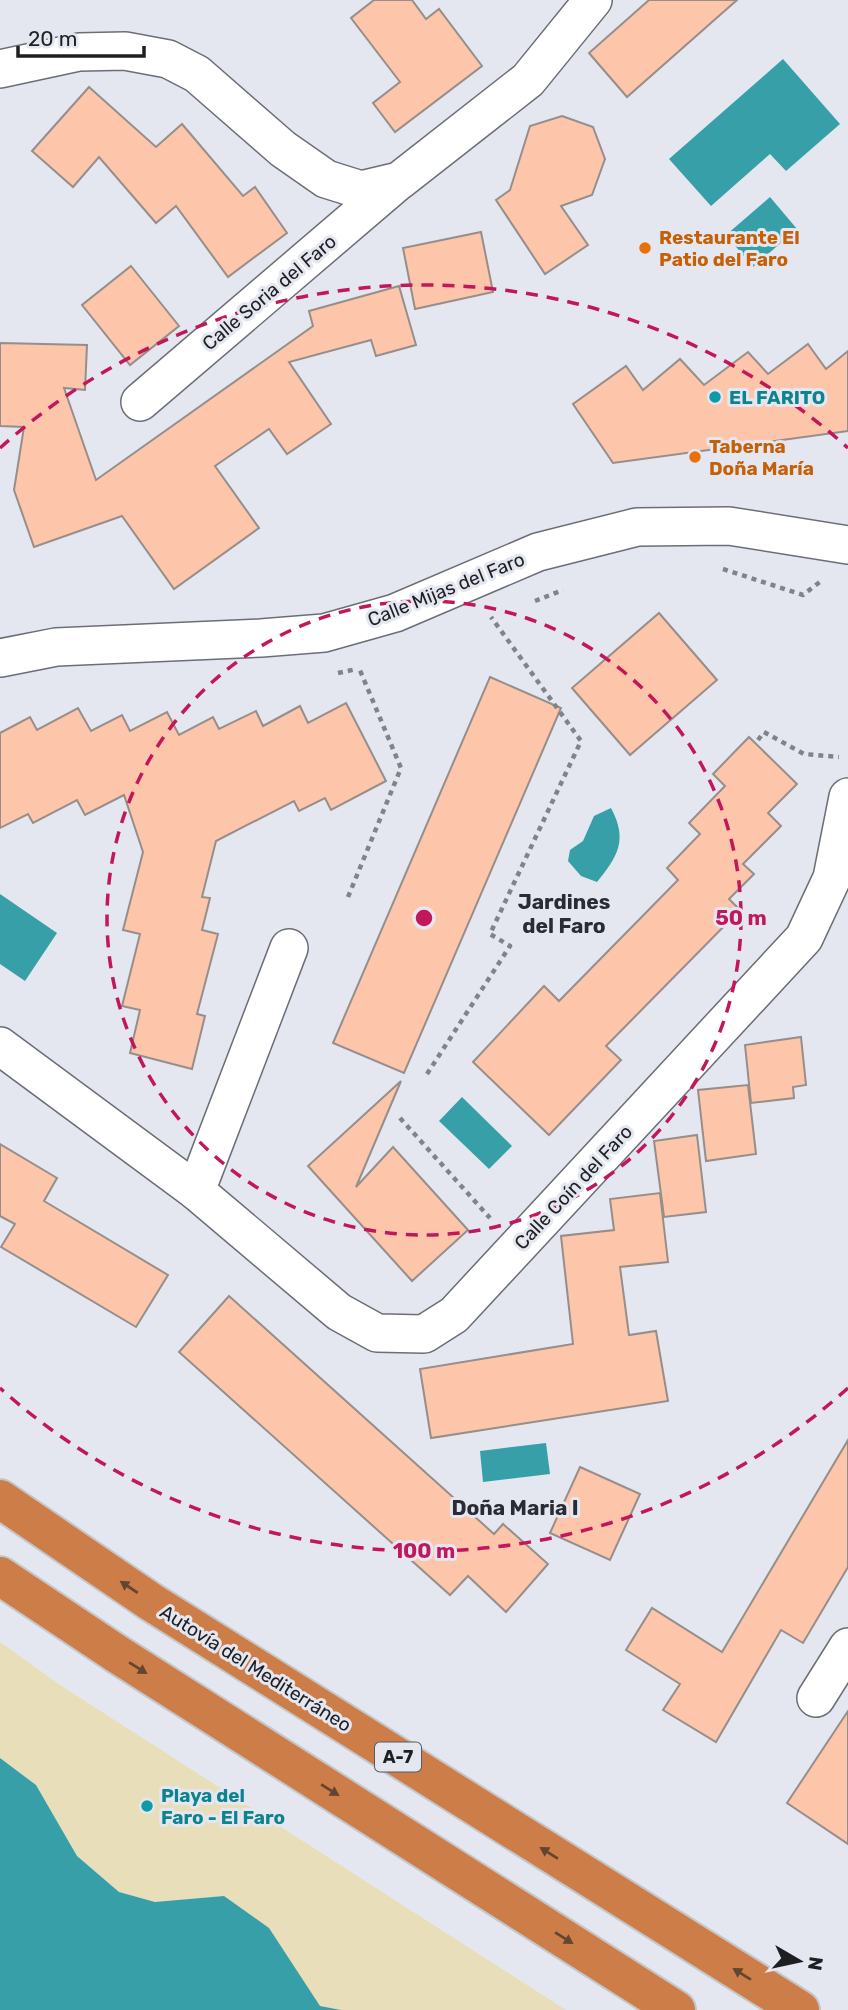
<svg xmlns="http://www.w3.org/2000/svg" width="848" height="2010" viewBox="0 0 848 2010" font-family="Rubik,sans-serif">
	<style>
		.sand { fill: #e8deb9 }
		.water { fill: #379fa8 }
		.building { fill: #fdc5a9; stroke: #968e8a; stroke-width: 2 }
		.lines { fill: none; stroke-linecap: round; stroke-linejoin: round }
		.street-casing { stroke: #6c6e76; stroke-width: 40 }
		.highway-casing { stroke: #c4c5c6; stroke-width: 42 }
		.path { stroke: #818389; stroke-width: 4.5; stroke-dasharray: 5 5; stroke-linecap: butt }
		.street { stroke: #fff; stroke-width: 37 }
		.highway { stroke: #cd7d47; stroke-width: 38 }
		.oneway { fill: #644531 }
		.ring { fill: none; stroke: #c2185b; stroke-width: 3.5; stroke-dasharray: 12 9 }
		.food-dot { fill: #e8710a; stroke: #e4e7f0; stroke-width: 2.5 }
		.culture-dot { fill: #0f9aa8; stroke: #e4e7f0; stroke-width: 2.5 }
		.labels { text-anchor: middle; stroke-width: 6; stroke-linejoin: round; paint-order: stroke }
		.shield { fill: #e4e7f0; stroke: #595b60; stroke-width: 2 }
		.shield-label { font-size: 18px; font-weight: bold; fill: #1e1f22 }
		.food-label { font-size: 19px; font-weight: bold; fill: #c56008; stroke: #e4e7f0; text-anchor: start }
		.street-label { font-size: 19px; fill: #1e1f22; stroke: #e4e7f0 }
		.culture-label { font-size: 19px; font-weight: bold; fill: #0d838f; stroke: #e4e7f0; text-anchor: start }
		.neighbourhood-label { font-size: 21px; font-weight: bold; fill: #292c32; stroke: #e4e7f0 }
		.centre { fill: #c2185b; stroke: #e4e7f0; stroke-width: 3.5 }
		.ring-label { font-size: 21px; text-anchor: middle; font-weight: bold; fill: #c2185b; stroke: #e4e7f0; stroke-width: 6; stroke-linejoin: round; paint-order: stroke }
	</style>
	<rect width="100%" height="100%" fill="#e4e7f0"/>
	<polygon class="sand" points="0,1642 63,1687 566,2010 341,2010 320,2006 224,1896 155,1902 119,1892 77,1856 36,1785 0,1758"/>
	<g class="water">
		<polygon points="783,59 840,124 786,171 770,154 711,206 669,159"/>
		<polygon points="770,197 797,229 753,267 726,235"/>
		<path d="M 611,808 C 628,840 618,856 597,882 L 581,876 L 568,861 L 570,850 L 583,841 L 594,816 Z"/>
		<polygon points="0,894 57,933 25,981 0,964"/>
		<polygon points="462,1097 512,1146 489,1169 439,1121"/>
		<polygon points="546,1443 550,1474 483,1482 480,1451"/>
		<polygon points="0,1758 36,1785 77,1856 119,1892 155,1902 224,1896 269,1928 320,2006 341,2010 0,2010"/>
	</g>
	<g class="building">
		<polygon points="374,0 412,0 426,19 439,9 482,66 395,132 373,103 400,82 351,18"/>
		<polygon points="649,0 737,0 627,97 589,53"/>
		<polygon points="89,87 156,147 182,124 243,196 255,187 287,233 228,277 176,206 156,223 99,157 73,187 32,151"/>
		<polygon points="562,116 593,127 605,159 592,195 561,206 588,245 545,274 496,200 510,190 530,126"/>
		<polygon points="481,232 493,292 415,309 403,248"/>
		<polygon points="131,266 179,326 130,365 82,305"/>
		<polygon points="399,286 416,345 376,356 371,340 289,362 331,424 287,454 269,429 215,466 259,528 174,589 122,516 34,547 14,490 24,427 0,426 0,343 87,345 85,390 64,388 96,480 313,326 309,311"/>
		<polygon points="808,344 826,369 848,351 848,431 613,463 573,404 626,366 643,390 680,359 704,385 748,352 768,374"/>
		<polygon points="659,613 717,680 630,755 572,688"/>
		<polygon points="490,677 561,708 404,1073 333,1043"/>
		<polygon points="346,703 386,781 331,810 325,798 299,811 294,801 216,841 202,897 210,898 202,930 218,934 197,1014 205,1016 192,1069 130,1053 140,1010 122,1006 140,934 123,930 143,852 124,795 85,815 77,800 33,823 28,814 0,828 0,733 30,717 37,730 78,708 91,731 122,715 130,731 167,712 179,735 213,717 219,729 256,711 263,726 300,706 308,723"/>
		<polygon points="749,737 797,784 768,813 781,826 743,864 754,874 729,899 740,910 606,1046 621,1060 549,1135 473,1062 544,986 559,1001 678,880 667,868 700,834 689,823 725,786 713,774"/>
		<polygon points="801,1037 806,1085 793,1087 794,1098 751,1103 745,1045"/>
		<polygon points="401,1081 356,1187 393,1147 468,1230 412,1281 308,1166"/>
		<polygon points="748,1085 756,1154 706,1161 698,1090"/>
		<polygon points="697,1135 706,1212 664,1217 654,1141"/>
		<polygon points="0,1144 57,1178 44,1201 168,1275 136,1327 1,1247 15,1224 0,1216"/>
		<polygon points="660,1193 668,1262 620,1267 629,1335 656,1331 668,1401 431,1438 420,1369 573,1344 561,1236 614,1230 610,1199"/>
		<polygon points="229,1296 494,1534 503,1524 548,1564 506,1612 468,1576 450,1595 179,1352"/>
		<polygon points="848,1440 848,1567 803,1643 781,1630 716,1742 663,1710 680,1684 626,1650 652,1608 722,1652"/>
		<polygon points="580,1467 640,1494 610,1560 550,1533"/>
		<polygon points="848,1711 848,1844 787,1803"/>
	</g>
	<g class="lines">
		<defs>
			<g id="street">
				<polyline points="0,69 79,52 125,51 168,59 197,74 283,149 326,179 361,190 399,181 528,80 593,0"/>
				<polyline points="140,402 395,184"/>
				<polyline points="0,658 56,647 261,638 324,633 395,613 538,552 637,527 729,526 848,545"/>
				<polyline points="0,1046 196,1191 339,1312 377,1333 424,1334 454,1315 804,938 832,878 848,797"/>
				<polyline points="196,1191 289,948"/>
				<polyline points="816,1698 848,1647"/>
			</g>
			<g id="highway">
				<polyline points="0,1499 151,1602 800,2010"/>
				<polyline points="0,1576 117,1654 676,2010"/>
			</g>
		</defs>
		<use href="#street" class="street-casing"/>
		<use href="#highway" class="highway-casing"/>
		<g class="path">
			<polyline points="723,569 803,595 821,581"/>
			<polyline points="535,601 563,590"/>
			<polyline points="338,673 357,669"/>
			<polyline points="758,740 764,732 804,754 839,757"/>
			<polyline points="348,897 401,768 359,668"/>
			<polyline points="427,1074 510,946 490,934 581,741 491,617"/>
			<polyline points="400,1118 490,1218"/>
		</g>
		<use href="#street" class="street"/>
		<use href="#highway" class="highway"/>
	</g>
	<defs><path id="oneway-solid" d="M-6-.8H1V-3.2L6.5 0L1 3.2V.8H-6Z" transform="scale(1.75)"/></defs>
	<g class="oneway">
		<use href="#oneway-solid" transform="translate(129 1587) rotate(-146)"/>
		<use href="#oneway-solid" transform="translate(138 1668) rotate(32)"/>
		<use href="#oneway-solid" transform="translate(330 1790) rotate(32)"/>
		<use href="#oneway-solid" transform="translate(549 1853) rotate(-148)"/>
		<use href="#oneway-solid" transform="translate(564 1938) rotate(32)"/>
		<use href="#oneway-solid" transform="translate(742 1974) rotate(-148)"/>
	</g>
	<g class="ring">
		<circle cx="424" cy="918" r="317"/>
		<path d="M848 1388A633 633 0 0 1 0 1388M0 448A633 633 0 0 1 848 448"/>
	</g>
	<g class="food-dot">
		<circle cx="645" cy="248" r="7"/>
		<circle cx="695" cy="457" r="7"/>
	</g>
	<g class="culture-dot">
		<circle cx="715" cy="397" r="7"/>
		<circle cx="147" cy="1806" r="7"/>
	</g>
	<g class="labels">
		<rect class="shield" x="375" y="1742.5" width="46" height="29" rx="5"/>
		<g class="shield-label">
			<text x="398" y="1763">A-7</text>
		</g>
		<g class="food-label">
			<text x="659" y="244">Restaurante El<tspan x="659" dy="22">Patio del Faro</tspan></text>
			<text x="709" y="453">Taberna<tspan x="709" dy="22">Doña María</tspan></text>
		</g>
		<g class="street-label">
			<text transform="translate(269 292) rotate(-40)" y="7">Calle Soria del Faro</text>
			<text transform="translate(446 589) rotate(-22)" y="7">Calle Mijas del Faro</text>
			<text transform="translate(573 1187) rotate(-47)" y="7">Calle Coín del Faro</text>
			<text transform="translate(256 1668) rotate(32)" y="7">Autovía del Mediterráneo</text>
		</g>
		<g class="culture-label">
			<text x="729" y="404">EL FARITO</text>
			<text x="161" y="1802">Playa del<tspan x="161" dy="22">Faro - El Faro</tspan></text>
		</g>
		<g class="neighbourhood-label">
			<text x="564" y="909">Jardines<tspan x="564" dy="24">del Faro</tspan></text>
			<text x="515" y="1515">Doña Maria I</text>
		</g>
	</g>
	<circle cx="424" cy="918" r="10" class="centre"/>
	<g class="ring-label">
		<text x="741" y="925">50 m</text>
		<text x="424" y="1558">100 m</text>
	</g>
	<g transform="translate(799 1961) rotate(99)" stroke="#e4e7f0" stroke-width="5" paint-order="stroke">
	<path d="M0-5L12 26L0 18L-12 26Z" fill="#1e1f22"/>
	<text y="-10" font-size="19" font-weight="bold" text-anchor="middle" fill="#1e1f22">N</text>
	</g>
	<path d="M18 46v10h126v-10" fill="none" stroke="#1e1f22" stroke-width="3.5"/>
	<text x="28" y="46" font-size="21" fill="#1e1f22" stroke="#e4e7f0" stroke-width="5" paint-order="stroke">20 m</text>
</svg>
